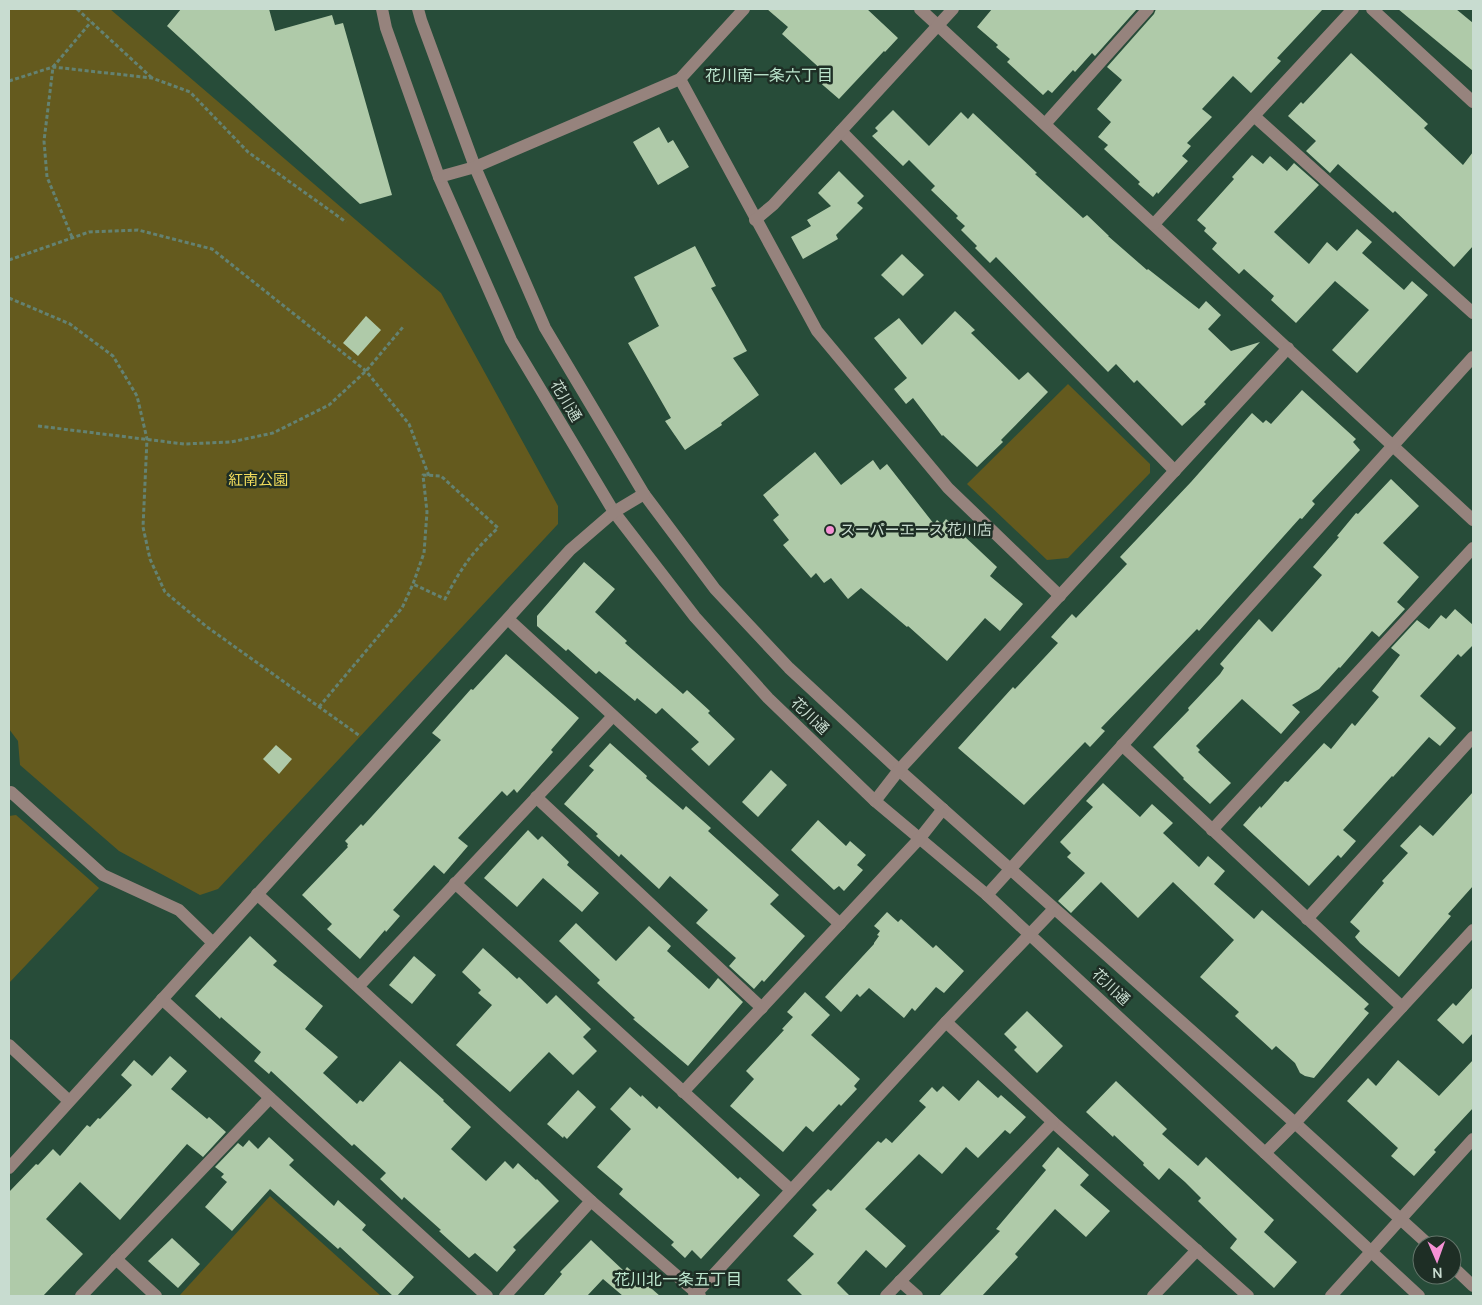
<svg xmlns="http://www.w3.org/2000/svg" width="1482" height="1305" viewBox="0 0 1482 1305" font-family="Manrope,'Noto Sans JP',sans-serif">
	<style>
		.green { fill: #645a1e }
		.building { fill: #afcaa9 }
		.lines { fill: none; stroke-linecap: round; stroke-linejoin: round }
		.path { stroke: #648272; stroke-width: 3; stroke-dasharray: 4 2.5; stroke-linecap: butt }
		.minor { stroke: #96837d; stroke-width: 12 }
		.poi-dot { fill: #f491d4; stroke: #1e2e25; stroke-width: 2 }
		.labels { text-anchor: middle; stroke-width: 5; stroke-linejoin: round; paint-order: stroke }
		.street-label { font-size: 15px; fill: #c8dcd0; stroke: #1e2e25 }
		.park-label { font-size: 15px; fill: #f1dc5c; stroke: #1e2e25 }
		.poi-label { font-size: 15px; fill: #c8dcd0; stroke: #1e2e25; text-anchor: start }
		.neighbourhood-label { font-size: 16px; fill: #bbe5cd; stroke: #1e2e25 }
	</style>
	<rect width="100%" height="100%" fill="#274c39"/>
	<g class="green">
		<polygon points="9,9 110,9 441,293 558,506 558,524 218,889 200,895 119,851 20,765 18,741 9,729"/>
		<polygon points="1068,384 1150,464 1150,473 1068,558 1047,560 967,484"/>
		<polygon points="16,815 99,888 9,983 9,816"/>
		<polygon points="270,1196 381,1296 182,1296 180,1295"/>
	</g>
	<g class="building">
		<polygon points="181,9 269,9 275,31 332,15 335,25 343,23 392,195 360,204 167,26"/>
		<polygon points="767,9 867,9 898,38 885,52 884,51 839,99 817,80 824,72 782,34 788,27"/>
		<polygon points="992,9 1137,9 1095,56 1092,53 1075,72 1073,70 1052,93 1048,90 1043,95 1007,62 1010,59 996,47 998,45 977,27"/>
		<polygon points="1156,9 1323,9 1277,58 1281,61 1251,93 1233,76 1202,109 1212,117 1187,143 1191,146 1182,156 1188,161 1158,194 1157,192 1153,197 1138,184 1140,182 1104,149 1108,145 1098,137 1111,122 1097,109 1122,80 1107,67 1154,14"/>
		<polygon points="1398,9 1456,9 1473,23 1473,71"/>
		<polygon points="1351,53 1428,124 1424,128 1463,165 1473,152 1473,246 1454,267 1395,211 1393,213 1338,164 1330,173 1306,151 1316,141 1288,116 1301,102 1303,104"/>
		<polygon points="893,110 929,146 961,112 968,119 973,113 1037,173 1035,174 1083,218 1087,215 1109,236 1108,236 1147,270 1148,269 1199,309 1206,301 1221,315 1208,329 1231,351 1260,342 1204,402 1206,404 1182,426 1137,380 1134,383 1116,364 1108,372 996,257 990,263 975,248 977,246 961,230 965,226 956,218 958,216 931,190 935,186 909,160 903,166 872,136 878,131 875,128"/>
		<polygon points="659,127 668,143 673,140 689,167 658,185 633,142"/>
		<polygon points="1252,155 1263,164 1270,156 1287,171 1294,163 1319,185 1274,232 1309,264 1327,242 1337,251 1357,229 1372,242 1362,253 1404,290 1412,281 1428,295 1357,373 1332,350 1369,310 1335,281 1296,323 1271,300 1274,296 1244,269 1239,274 1212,249 1217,243 1204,231 1206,228 1197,220 1234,179 1232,177"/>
		<polygon points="839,171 864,196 857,203 863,208 836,235 838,239 803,259 791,237 811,226 807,220 831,206 818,193"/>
		<polygon points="695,246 716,286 711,288 747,351 733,358 759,395 721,423 722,425 685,450 665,421 671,418 628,343 659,326 634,277"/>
		<polygon points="902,254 924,275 903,296 881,275"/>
		<polygon points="955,311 975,330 971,333 1019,380 1028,372 1048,392 1001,440 1003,442 977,467 943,435 942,436 913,398 906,404 894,389 907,378 874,338 899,318 922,345"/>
		<polygon points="366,316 381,330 358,356 343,343"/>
		<polygon points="1302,390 1356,439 1353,442 1360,450 1312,501 1315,504 1302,519 1300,518 1199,631 1197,629 1101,728 1105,731 1090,747 1085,742 1024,805 958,748 1013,687 1015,689 1058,643 1051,637 1072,614 1076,618 1127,564 1120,557 1191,482 1252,413 1263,423 1266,420 1271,424"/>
		<polygon points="815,452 841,485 873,460 880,470 887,464 934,524 937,520 942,524 946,519 997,567 990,576 1023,604 1000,631 985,618 947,661 908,626 907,627 861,588 848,599 831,578 824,583 816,573 811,578 783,545 789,540 773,520 779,515 763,495"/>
		<polygon points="1391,479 1419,506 1383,543 1419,577 1397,602 1405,609 1379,637 1372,631 1340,668 1339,667 1319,689 1292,705 1300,712 1281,734 1242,699 1196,746 1200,750 1198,752 1231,783 1210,804 1183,779 1184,778 1153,747 1189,710 1188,708 1220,674 1224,668 1220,664 1259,619 1272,632 1322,575 1313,567 1339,537 1337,536 1356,513 1358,514"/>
		<polygon points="584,562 615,589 595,612 627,641 625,643 683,694 687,690 710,711 708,713 735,739 709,766 691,749 699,742 662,708 656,714 637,698 635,701 599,671 596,674 568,649 566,651 537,626 537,616"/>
		<polygon points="1455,609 1473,625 1473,645 1461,657 1458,654 1420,696 1456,728 1440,746 1429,737 1393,777 1392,776 1343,830 1356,841 1341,858 1338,855 1309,886 1243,825 1260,806 1261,808 1285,781 1288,782 1324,743 1331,749 1352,723 1355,726 1379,697 1372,691 1400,655 1391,648 1417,620 1429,629 1441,615 1446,619"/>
		<polygon points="506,654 579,718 551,750 553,752 517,793 514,789 507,796 502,791 458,838 468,846 444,874 434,865 393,910 400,916 386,932 385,930 360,959 327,929 332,924 302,895 348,847 347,846 348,844 345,841 361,824 363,826 441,740 432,733 471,689 473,690"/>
		<polygon points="610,743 647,776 646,778 683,810 686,806 711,828 708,831 779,895 770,904 805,936 764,982 762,980 754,989 729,966 736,958 696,923 708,910 670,876 659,889 621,854 619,857 596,836 598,834 564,804 594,770 589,766"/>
		<polygon points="276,745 292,759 279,774 263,759"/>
		<polygon points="771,770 787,785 758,817 742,802"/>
		<polygon points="1103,783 1140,817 1152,804 1173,823 1163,833 1199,867 1208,856 1225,871 1214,884 1254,919 1262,910 1369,1004 1364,1009 1369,1013 1314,1078 1305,1076 1300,1073 1295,1063 1276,1046 1272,1050 1235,1016 1239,1012 1200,977 1234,940 1173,882 1138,918 1101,882 1071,913 1058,901 1085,873 1067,857 1071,853 1060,842 1093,807 1086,801"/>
		<polygon points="1473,792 1473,886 1448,914 1451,916 1399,977 1360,943 1355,937 1360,931 1350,922 1384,883 1382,881 1408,853 1400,846 1420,825 1433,836"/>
		<polygon points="818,820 846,846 850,841 866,855 857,865 863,870 844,891 839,886 834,890 791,850"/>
		<polygon points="528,830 538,840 542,836 569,862 567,865 599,893 582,912 543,878 517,907 484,878"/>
		<polygon points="887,912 898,922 901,919 933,948 936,945 964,971 944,993 936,987 915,1011 912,1008 904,1018 869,988 860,997 857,994 841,1012 825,997 874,944 874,943 879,936 877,935 880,931 874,926"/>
		<polygon points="576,923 616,961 649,926 671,946 667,951 709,989 718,978 743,1002 688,1066 633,1019 635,1018 597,983 600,980 559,941"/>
		<polygon points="250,936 277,961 273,965 323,1006 305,1029 338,1057 323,1073 357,1104 360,1100 363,1102 400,1061 444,1100 443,1101 471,1127 451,1149 486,1181 505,1161 513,1169 518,1163 536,1180 537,1179 559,1201 513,1247 516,1250 497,1272 475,1253 469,1258 439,1231 441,1230 404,1197 402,1200 380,1179 386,1173 354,1144 352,1146 271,1071 269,1074 254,1061 261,1052 221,1017 220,1019 195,996"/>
		<polygon points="483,948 517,979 519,977 547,1004 556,995 591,1029 583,1037 597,1051 573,1075 549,1052 510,1092 456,1045 492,1005 478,993 481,990 462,972"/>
		<polygon points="414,956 436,975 412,1004 389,985"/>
		<polygon points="1473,987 1473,1033 1463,1044 1437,1020 1453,1003 1456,1006"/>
		<polygon points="805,992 830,1015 811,1035 860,1079 854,1086 857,1089 841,1106 839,1104 813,1132 806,1126 783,1152 730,1106 754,1079 746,1071 784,1030 782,1029 793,1017 787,1012"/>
		<polygon points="1027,1011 1063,1046 1037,1073 1014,1050 1017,1047 1004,1034"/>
		<polygon points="170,1056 187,1071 171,1089 207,1119 209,1117 226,1132 203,1157 187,1144 120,1220 80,1182 46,1219 83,1254 43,1296 9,1296 9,1192 36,1164 38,1165 53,1149 60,1156 87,1125 90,1127 98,1118 100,1119 132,1085 121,1075 134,1060 152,1076"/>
		<polygon points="1398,1060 1439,1096 1473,1060 1473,1108 1434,1150 1436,1152 1414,1176 1391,1156 1398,1148 1347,1101 1368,1078 1376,1086"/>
		<polygon points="978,1080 998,1098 1001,1095 1026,1117 1010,1134 1005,1130 978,1158 966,1147 942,1174 919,1154 865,1209 906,1246 886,1268 866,1250 837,1283 850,1296 803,1296 787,1280 814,1254 793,1236 817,1210 812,1205 828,1189 831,1191 878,1141 881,1143 886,1138 892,1143 926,1107 919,1101 932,1087 937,1092 943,1086 959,1101"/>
		<polygon points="1116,1081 1167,1129 1162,1134 1198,1166 1206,1157 1274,1220 1264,1232 1297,1262 1274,1288 1230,1248 1237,1239 1198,1201 1201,1198 1185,1182 1169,1168 1159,1180 1143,1165 1144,1163 1114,1135 1113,1137 1086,1112"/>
		<polygon points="630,1087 641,1097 642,1095 657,1109 659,1106 738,1179 740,1177 760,1195 701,1259 692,1250 685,1258 671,1245 674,1242 619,1194 623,1189 597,1167 631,1129 610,1109"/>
		<polygon points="578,1090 596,1107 567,1139 564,1136 563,1138 547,1124"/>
		<polygon points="269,1137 294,1160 289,1165 334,1206 338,1200 366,1225 362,1230 414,1277 397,1296 393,1296 340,1247 338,1249 270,1189 232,1231 205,1207 227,1182 221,1177 224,1174 215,1167 238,1143 243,1147 249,1140 258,1149"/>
		<polygon points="1058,1147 1089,1175 1080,1185 1110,1211 1086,1237 1055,1209 1015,1254 1018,1257 982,1296 939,1296 1000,1231 996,1229 1046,1170 1042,1166"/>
		<polygon points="172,1238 200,1264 178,1288 148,1261"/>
		<polygon points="591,1240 624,1271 627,1267 660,1296 623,1296 603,1279 587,1296 543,1296 562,1274 560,1272"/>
	</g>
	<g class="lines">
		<g class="path">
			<polyline points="77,9 152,78"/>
			<polyline points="9,81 53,67 152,78 190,92 248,152 346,222"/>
			<polyline points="72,237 47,177 44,141 53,67 91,22"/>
			<polyline points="9,260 89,232 138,230 212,249 366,371 409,424 429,476"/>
			<polyline points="9,298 70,324 113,356 137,396 147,439 143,527 150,559 165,592 207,627 360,736"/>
			<polyline points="38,426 184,444 231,442 273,433 329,405 366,371 403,327"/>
			<path d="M 319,707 L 402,608 L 413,584 L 424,553 L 427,512 L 423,475 L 441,476 L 498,528 C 472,552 461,568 445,599 L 413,584"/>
		</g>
		<g class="minor">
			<polyline points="382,9 386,28 439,177 511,340 614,512 695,617 768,698 875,801 987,895 1419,1296"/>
			<polyline points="418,9 421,20 475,167 545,328 644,494 715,589 789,668 899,770 1295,1123 1429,1245"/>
			<polyline points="920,9 1473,520"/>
			<polyline points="1372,9 1473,102"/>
			<polyline points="680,79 817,331 948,488 1060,596"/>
			<polyline points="1254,116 1473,313"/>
			<polyline points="1045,124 1148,9"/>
			<polyline points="841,131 1175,471"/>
			<polyline points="439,177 475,167 680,79 744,9"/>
			<polyline points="755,220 773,205 953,9"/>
			<polyline points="1154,224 1353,9"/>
			<polyline points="508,619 840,924"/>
			<polyline points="1122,745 1402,1007"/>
			<polyline points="9,794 11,792 103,875 179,910 213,943"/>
			<polyline points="536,797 762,1008"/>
			<polyline points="875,801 899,770 1288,348"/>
			<polyline points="1212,830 1473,548"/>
			<polyline points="455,883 791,1190"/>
			<polyline points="257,894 591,1201 700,1296"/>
			<polyline points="987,895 1473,357"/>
			<polyline points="1307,919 1473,737"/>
			<polyline points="359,986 613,716"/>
			<polyline points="162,999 487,1296"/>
			<polyline points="946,1022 1053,1122 1248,1296"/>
			<polyline points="9,1045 69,1101"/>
			<polyline points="683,1092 920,838 943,809"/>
			<polyline points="1265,1153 1295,1123 1473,930"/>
			<polyline points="9,1168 570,550 614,512 644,494"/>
			<polyline points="116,1259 156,1296"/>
			<polyline points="1452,1266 1473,1286"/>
			<polyline points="900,1281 917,1296"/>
			<polyline points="81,1296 270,1098"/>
			<polyline points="505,1296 591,1201"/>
			<polyline points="694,1296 946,1022 1054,909"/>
			<polyline points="886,1296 1053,1122"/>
			<polyline points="1153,1296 1197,1250"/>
			<polyline points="1331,1296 1473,1139"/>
		</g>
	</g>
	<circle class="poi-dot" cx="830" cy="530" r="5"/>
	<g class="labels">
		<g class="street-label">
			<text transform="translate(566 401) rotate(59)" y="5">花川通</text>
			<text transform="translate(810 716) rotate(44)" y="5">花川通</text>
			<text transform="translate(1111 987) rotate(43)" y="5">花川通</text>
		</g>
		<g class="park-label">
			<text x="258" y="485">紅南公園</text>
		</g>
		<g class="poi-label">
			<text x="840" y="535">スーパーエース 花川店</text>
		</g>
		<g class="neighbourhood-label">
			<text x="769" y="81">花川南一条六丁目</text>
			<text x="678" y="1285">花川北一条五丁目</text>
		</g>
	</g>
	<rect width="1482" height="1305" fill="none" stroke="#c8dcd0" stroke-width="20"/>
	<g transform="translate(1437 1260) rotate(178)"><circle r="24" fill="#1e2e25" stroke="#627469"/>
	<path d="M0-4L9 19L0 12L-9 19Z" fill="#f491d4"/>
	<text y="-8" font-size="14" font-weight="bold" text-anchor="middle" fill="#c8dcd0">N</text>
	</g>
</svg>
